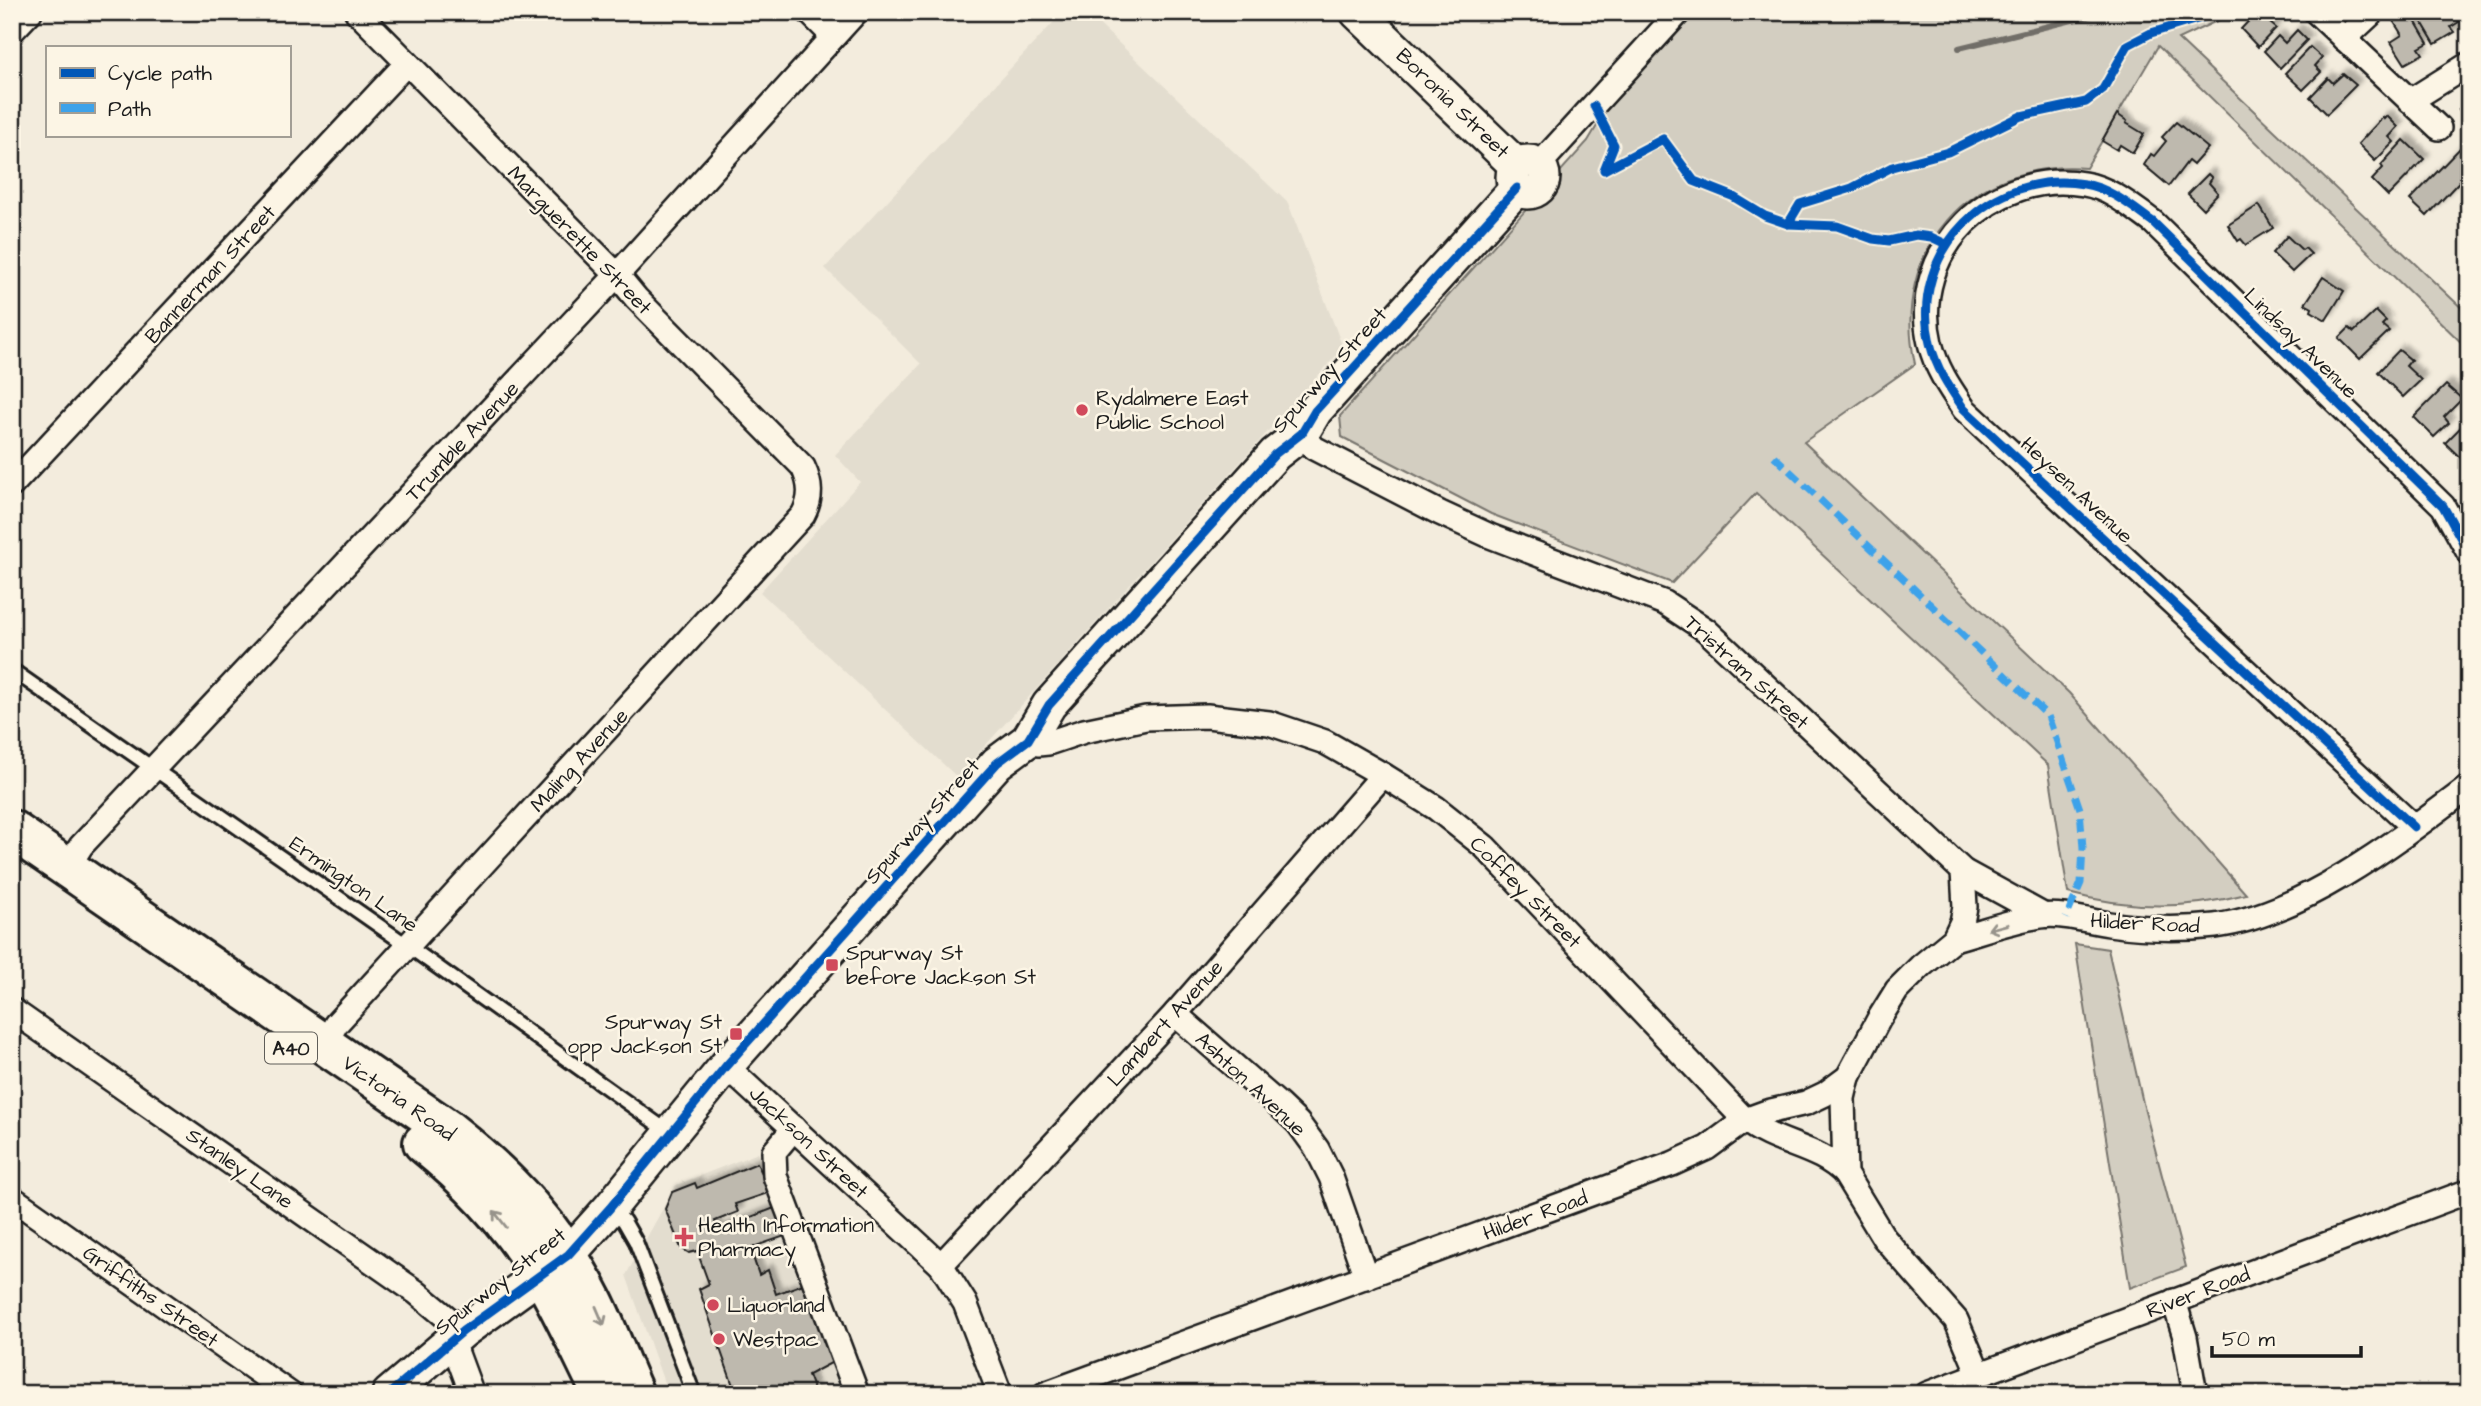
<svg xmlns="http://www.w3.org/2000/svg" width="2481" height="1406" viewBox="0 0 2481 1406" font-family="'Architects Daughter',sans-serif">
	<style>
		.built { fill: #e3ddcf }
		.green { fill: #d3cec1; stroke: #78756e; stroke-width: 2 }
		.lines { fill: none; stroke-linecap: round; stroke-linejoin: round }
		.stream { stroke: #716e68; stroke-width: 6 }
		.building { fill: #beb9ae; stroke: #1c1c1c; stroke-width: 2; filter: url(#shadow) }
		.lane-casing { stroke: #1c1c1c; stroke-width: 18 }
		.street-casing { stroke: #1c1c1c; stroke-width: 28 }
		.secondary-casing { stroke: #1c1c1c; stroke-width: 38 }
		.highway-casing { stroke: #1c1c1c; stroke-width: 44 }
		.lane { stroke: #fcf5e5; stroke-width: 12 }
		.street { stroke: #fcf5e5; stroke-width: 23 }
		.secondary { stroke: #fcf5e5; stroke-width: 33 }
		.highway { stroke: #fcf5e5; stroke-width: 38 }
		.quiet { stroke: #3da2ea; stroke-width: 7; stroke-dasharray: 14 7; stroke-linecap: butt }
		.cycleway-casing { stroke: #fcf5e5; stroke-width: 13 }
		.cycleway { stroke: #0057b8; stroke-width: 9 }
		.oneway { stroke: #97938b }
		.poi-dot { fill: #d1495b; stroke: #fcf5e5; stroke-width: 2.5 }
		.labels { text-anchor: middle; stroke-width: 5; stroke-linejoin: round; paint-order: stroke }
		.shield { fill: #fcf5e5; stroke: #5f5d58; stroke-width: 2 }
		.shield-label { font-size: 19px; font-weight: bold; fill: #1c1c1c }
		.street-label { font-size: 21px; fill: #1c1c1c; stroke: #fcf5e5 }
		.poi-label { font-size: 21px; fill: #1c1c1c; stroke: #fcf5e5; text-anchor: start }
	</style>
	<defs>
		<filter id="shadow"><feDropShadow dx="5.5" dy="-5.5" stdDeviation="2" flood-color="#0004"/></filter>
	</defs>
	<rect width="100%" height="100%" fill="#f3ecdd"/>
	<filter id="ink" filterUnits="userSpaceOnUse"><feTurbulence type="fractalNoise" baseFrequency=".0143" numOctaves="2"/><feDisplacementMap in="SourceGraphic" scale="14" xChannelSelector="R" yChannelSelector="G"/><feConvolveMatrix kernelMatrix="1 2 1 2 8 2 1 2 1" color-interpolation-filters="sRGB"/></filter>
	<g filter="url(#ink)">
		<g class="built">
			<polygon points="1063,12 1086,12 1288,203 1343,348 957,777 760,592 860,482 835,455 921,364 825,268"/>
			<polygon points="758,1153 847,1394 668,1394 626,1275 676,1185"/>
		</g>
		<g class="green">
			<path d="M 1693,12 L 2236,12 L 2178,39 L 2469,315 L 2469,350 L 2158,46 L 2086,168 C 1970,159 1890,250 1915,364 L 1804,442 L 2069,693 L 2246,894 C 2186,910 2127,909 2068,893 L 2048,765 L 1756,493 L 1672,583 L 1491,514 L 1342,437 L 1340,416 L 1588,141 L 1610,104 Z"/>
			<polygon points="2075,944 2108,949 2143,1103 2186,1267 2130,1288"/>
		</g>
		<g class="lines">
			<polyline class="stream" points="1959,48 2105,12"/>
		</g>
		<g class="building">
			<polygon points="2257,12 2280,13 2270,23 2276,28 2258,47 2241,29"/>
			<polygon points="2392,12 2410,12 2428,43 2419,48 2423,54 2405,64 2391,42 2402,35 2389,14"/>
			<polygon points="2431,12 2453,12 2459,22 2451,27 2455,32 2435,44 2422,22 2433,15"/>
			<polygon points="2460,12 2469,12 2469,26 2468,26"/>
			<polygon points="2297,30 2307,40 2280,68 2264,51 2278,36 2285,43"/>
			<polygon points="2310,47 2322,58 2315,66 2321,72 2303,90 2285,73"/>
			<polygon points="2343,74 2356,85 2327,114 2310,97 2328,78 2333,83"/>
			<polygon points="2469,103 2469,125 2459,109"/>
			<polygon points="2117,114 2127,121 2126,123 2144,134 2133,153 2120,145 2117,150 2102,141"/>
			<polygon points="2387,116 2398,127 2389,137 2394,142 2375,161 2358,144 2383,117 2384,119"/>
			<polygon points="2176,122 2208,148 2193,165 2188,161 2169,186 2144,165 2151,154 2154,156 2166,141 2162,137"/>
			<polygon points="2404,140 2424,159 2388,196 2372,180 2383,168 2381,165"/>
			<polygon points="2464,144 2469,149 2469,171 2427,216 2410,200"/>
			<polygon points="2208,174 2212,178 2209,183 2218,193 2203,209 2188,194"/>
			<polygon points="2469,182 2469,205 2461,186"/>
			<polygon points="2259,205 2273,228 2246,245 2241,239 2238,241 2228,225"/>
			<polygon points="2287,236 2302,250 2305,248 2311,254 2292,272 2272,253"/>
			<polygon points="2323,277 2344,291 2326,320 2311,311 2312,308 2305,304"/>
			<polygon points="2376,311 2386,321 2382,325 2389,331 2360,359 2339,338 2349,328 2354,332"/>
			<polygon points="2399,350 2411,360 2406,366 2421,380 2403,397 2378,372"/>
			<polygon points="2446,385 2462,399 2444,417 2449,423 2434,437 2414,417"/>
			<polygon points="2469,419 2469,466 2445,443"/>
			<polygon points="757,1163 771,1192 735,1204 738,1212 715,1221 718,1230 777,1207 788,1235 750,1248 759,1275 768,1270 776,1294 803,1284 833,1362 808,1375 815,1394 736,1394 699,1289 709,1284 697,1251 689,1253 681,1248 665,1209 672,1192 695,1183 697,1188"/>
		</g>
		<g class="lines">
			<defs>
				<g id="lane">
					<polyline points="12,670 408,946 670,1133"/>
					<polyline points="610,1208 624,1221 636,1242 694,1394"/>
				</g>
				<g id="street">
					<polyline points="809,12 833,36"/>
					<polyline points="2316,12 2439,128"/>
					<polyline points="12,31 30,12"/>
					<polyline points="2344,39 2373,12"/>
					<polyline points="2410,101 2469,64"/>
					<polyline points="1539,165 1679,12"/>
					<polyline points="1302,433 1314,448 1440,513 1490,536 1665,603 1706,630 1963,871 2043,915"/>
					<polyline points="12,485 407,63"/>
					<path d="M 1028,740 L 1038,744 L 1048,743 L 1084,731 L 1146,718 L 1207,716 L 1269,723 L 1325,742 L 1383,775 L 1436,808 L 1485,847 L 1745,1120 C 1775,1145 1819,1146 1845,1174"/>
					<path d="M 2414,827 L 1964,409 C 1949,387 1936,368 1930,343 C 1908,251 1993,168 2084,184 C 2110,188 2132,207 2153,222 L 2443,506 L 2469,553"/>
					<polyline points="67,868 81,846 617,275 856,12"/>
					<path d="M 1954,939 C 1982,931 2012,920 2041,916 C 2062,913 2088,921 2109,924 C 2144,929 2180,930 2215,926 C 2302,915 2400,839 2469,787"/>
					<polyline points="12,1010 416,1292 463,1331"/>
					<polyline points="1175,1014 1278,1104 1298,1123 1317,1149 1331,1177 1366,1277"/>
					<path d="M 324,1045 L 336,1024 L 803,515 C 812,498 811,484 803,467 L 636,298 L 617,275 L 357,12"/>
					<polyline points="726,1066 941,1265 965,1303 1000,1394"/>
					<polyline points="1848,1077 1843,1098 1845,1174 1884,1238 1956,1320 1979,1374"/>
					<polyline points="794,1128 774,1152 775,1176 857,1394"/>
					<polyline points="12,1198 290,1394"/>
					<polyline points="941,1265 1175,1014 1383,775"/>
					<polyline points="2174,1301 2185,1337 2195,1394"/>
					<polyline points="452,1340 472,1394"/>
					<polyline points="1045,1394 1672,1164 1707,1148 1745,1120 1767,1112 1806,1103 1825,1094 1848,1077 1879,1019 1897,990 1921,966 1954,939 1962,922 1965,907 1963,871"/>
					<polyline points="1927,1394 2469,1191"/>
				</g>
				<g id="secondary">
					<polyline points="1357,12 1517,166"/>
					<circle cx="1528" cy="177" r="15"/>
					<polyline points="389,1394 463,1331 568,1255 610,1208 726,1066 997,763 1028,740 1049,705 1275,454 1302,433 1315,411 1517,188"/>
				</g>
				<g id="highway">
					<path d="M 12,830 L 447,1129 C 509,1178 557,1229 593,1300 C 608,1330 620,1363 634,1394"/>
					<path d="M 423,1143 C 469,1180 510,1223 541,1274 C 563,1312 582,1354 602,1394"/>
				</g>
			</defs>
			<use href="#lane" class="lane-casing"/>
			<use href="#street" class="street-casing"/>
			<use href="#secondary" class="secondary-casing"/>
			<use href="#highway" class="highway-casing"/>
			<use href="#lane" class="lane"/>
			<use href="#street" class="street"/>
			<use href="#secondary" class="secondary"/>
			<use href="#highway" class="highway"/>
			<polyline class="quiet" points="1774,456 2048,716 2080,809 2083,848 2081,883 2066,918"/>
			<defs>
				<g id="cycleway">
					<polyline points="1594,106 1614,145 1604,170 1663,139 1694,181 1732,196 1765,216 1788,224 1837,226 1873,239 1889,241 1916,235 1931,237 1946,244"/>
					<polyline points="1788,224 1800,204 1852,188 1892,167 1948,152 2021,116 2086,102 2103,89 2128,45 2151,33 2221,12"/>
					<path d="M 2414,827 L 1964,409 C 1949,387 1936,368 1930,343 C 1908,251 1993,168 2084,184 C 2110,188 2132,207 2153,222 L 2443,506 L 2469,553"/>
					<polyline points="389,1394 463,1331 568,1255 610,1208 726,1066 997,763 1028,740 1049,705 1275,454 1302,433 1315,411 1517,188"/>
				</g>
			</defs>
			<use href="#cycleway" class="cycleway-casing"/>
			<use href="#cycleway" class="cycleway"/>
		</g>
		<defs><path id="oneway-shaft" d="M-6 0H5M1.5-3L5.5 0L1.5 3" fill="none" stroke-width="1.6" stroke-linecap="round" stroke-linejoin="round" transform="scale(1.75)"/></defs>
		<g class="oneway">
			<use href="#oneway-shaft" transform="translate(1998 927) rotate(165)"/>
			<use href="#oneway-shaft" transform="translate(500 1219) rotate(-128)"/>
			<use href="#oneway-shaft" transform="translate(600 1316) rotate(67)"/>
		</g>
	</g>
	<g class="poi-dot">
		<circle cx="1082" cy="410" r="7"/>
		<rect x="825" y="958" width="14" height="14" rx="3.5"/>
		<rect x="729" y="1027" width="14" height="14" rx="3.5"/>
		<path d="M680.5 1226.5h7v7h7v7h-7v7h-7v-7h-7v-7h7z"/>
		<circle cx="713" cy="1305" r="7"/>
		<circle cx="719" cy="1339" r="7"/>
	</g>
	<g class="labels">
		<rect class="shield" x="265" y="1032.5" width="52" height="31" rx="5"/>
		<g class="shield-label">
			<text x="291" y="1055">A40</text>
		</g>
		<g class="street-label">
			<text transform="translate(1453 103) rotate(44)" y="7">Boronia Street</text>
			<text transform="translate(580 240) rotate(46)" y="7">Marguerette Street</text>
			<text transform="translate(210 274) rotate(-47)" y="7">Bannerman Street</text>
			<text transform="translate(2301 343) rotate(44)" y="7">Lindsay Avenue</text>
			<text transform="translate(1329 370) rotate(-48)" y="7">Spurway Street</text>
			<text transform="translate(462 441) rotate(-47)" y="7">Trumble Avenue</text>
			<text transform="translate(2077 490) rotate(43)" y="7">Heysen Avenue</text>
			<text transform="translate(1747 672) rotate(42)" y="7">Tristram Street</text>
			<text transform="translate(579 760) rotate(-47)" y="7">Maling Avenue</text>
			<text transform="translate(922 821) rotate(-48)" y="7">Spurway Street</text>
			<text transform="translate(354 884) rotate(35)" y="7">Ermington Lane</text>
			<text transform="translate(1526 892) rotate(45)" y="7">Coffey Street</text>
			<text transform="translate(2145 923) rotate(3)" y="7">Hilder Road</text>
			<text transform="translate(1165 1023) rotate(-48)" y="7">Lambert Avenue</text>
			<text transform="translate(1251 1084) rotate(43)" y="7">Ashton Avenue</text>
			<text transform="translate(399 1098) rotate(35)" y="7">Victoria Road</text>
			<text transform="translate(809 1142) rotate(43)" y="7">Jackson Street</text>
			<text transform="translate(240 1168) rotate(35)" y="7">Stanley Lane</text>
			<text transform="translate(1535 1215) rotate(-20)" y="7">Hilder Road</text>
			<text transform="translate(500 1281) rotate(-38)" y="7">Spurway Street</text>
			<text transform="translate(2198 1292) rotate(-21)" y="7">River Road</text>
			<text transform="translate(151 1296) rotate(35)" y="7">Griffiths Street</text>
		</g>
		<g class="poi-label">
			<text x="1096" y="405">Rydalmere East<tspan x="1096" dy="24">Public School</tspan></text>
			<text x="846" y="960">Spurway St<tspan x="846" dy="24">before Jackson St</tspan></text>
			<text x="722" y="1029" text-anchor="end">Spurway St<tspan x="722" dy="24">opp Jackson St</tspan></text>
			<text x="698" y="1232">Health Information<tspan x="698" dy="24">Pharmacy</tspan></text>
			<text x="727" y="1312">Liquorland</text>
			<text x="733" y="1346">Westpac</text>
		</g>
	</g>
	<rect width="2481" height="1406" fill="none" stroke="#fcf5e5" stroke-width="42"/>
	<rect x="21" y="21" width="2439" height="1364" fill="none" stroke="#1c1c1c" stroke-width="2.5" filter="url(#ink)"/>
	<rect x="46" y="46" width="245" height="91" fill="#fcf5e5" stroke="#a29e95" stroke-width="2"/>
	<rect x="60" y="68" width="35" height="10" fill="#0057b8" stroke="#a29e95" stroke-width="2"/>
	<text x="108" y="80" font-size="21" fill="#1c1c1c">Cycle path</text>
	<rect x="60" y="103" width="35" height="10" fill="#3da2ea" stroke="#a29e95" stroke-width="2"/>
	<text x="108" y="116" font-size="21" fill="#1c1c1c">Path</text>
	<path d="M2212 1346v10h149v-10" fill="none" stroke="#1c1c1c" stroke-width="3.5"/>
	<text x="2222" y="1346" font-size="21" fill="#1c1c1c" stroke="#fcf5e5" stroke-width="5" paint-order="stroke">50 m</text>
</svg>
